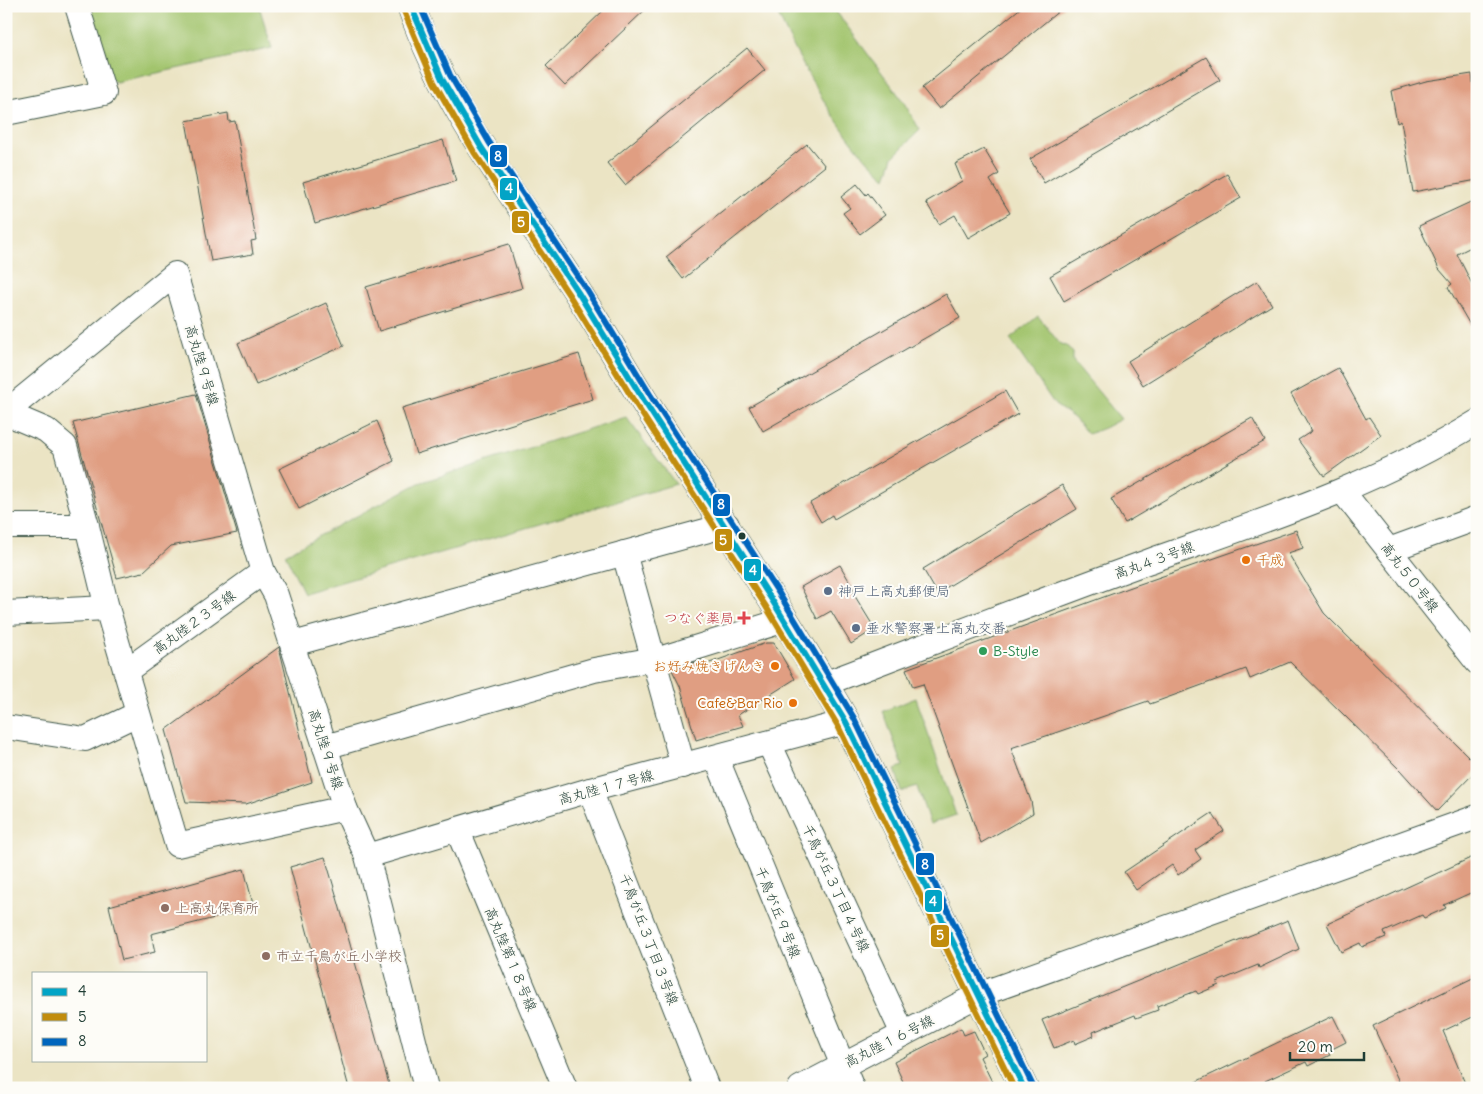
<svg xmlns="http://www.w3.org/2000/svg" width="1483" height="1094" viewBox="0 0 1483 1094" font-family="Delius,'Klee One',sans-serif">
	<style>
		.green { fill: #a2c46d; stroke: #608050 }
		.building { fill: #e09e82 }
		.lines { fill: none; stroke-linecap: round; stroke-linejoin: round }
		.street-casing { stroke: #3e564a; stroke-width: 26 }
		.secondary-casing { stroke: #3e564a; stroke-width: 29 }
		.street { stroke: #fff; stroke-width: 24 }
		.secondary { stroke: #fff; stroke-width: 28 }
		.bus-1-casing { stroke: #fdfcf7; stroke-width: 10 }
		.bus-2-casing { stroke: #fdfcf7; stroke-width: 10 }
		.bus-3-casing { stroke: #fdfcf7; stroke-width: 10 }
		.bus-1 { stroke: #02a4c6; stroke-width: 6 }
		.bus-2 { stroke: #c18c0d; stroke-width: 6 }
		.bus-3 { stroke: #0065bd; stroke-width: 6 }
		.bus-dot { fill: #1f3d34; stroke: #fdfcf7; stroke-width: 2 }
		.food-dot { fill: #e8710a; stroke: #fdfcf7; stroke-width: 2 }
		.service-dot { fill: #5c6f8a; stroke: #fdfcf7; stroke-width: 2 }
		.health-dot { fill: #e0444e; stroke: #fdfcf7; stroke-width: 2 }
		.leisure-dot { fill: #2e9e5b; stroke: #fdfcf7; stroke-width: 2 }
		.education-dot { fill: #8d6e63; stroke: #fdfcf7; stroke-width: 2 }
		.labels { text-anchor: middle; stroke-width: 4; stroke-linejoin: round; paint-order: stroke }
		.street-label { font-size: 14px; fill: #1f3d34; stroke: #fdfcf7 }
		.food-label { font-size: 14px; fill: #c56008; stroke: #fdfcf7; text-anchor: end }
		.service-label { font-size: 14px; fill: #4e5e75; stroke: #fdfcf7; text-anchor: start }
		.health-label { font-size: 14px; fill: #be3a42; stroke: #fdfcf7; text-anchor: end }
		.leisure-label { font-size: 14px; fill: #27864d; stroke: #fdfcf7; text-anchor: start }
		.education-label { font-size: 14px; fill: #785e54; stroke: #fdfcf7; text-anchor: start }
		.line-badge { stroke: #fdfcf7; stroke-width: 2 }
		.badge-label { font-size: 14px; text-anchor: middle; font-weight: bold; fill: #fff }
	</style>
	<rect width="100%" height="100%" fill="#fdfcf7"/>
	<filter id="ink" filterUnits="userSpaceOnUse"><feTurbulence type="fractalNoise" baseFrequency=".02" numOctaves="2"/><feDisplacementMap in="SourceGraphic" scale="10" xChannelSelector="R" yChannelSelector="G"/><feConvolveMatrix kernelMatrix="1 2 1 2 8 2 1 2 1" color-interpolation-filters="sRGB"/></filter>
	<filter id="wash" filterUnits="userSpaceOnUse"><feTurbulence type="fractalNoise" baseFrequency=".0096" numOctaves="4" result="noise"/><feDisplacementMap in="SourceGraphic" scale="20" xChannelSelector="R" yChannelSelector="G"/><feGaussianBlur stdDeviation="1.12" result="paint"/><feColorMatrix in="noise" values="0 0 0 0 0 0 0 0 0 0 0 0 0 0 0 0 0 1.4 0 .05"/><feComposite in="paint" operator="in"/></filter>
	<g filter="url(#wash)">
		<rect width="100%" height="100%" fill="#ebe4c4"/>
		<g class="green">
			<polygon points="86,6 259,6 272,48 116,82 106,77"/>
			<path d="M 774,6 L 832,6 L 903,101 L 920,130 L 893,157 L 886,178 C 840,139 799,61 774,6 Z"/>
			<polygon points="1038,316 1060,344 1066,345 1073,353 1073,361 1121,419 1104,428 1088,434 1074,418 1055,405 1010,339"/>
			<polygon points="626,417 676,484 304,593 285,554 419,483"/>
			<polygon points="916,698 956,815 930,824 917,787 902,792 895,769 903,766 883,711"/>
		</g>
		<g id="blocks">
			<g class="building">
				<polygon points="608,6 649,6 565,86 546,66"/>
				<polygon points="1023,6 1065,6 939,109 922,88"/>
				<polygon points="747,48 765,70 625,185 607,163"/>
				<polygon points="1206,57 1220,80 1044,183 1030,159"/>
				<polygon points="1472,74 1475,101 1477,101 1477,180 1413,192 1401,121 1397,123 1391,91 1426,81"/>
				<polygon points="228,113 229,122 235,121 256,240 251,241 253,254 211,261 186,121"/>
				<polygon points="443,140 456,181 315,223 303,182"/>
				<polygon points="807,144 825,166 683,279 666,257"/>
				<polygon points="984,149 999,174 990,180 1010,213 968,238 955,215 939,224 926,202 962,181 955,164"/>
				<polygon points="1227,174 1241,198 1064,301 1050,276"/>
				<polygon points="857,184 866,195 868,193 885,215 860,234 843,213 850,208 841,197"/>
				<polygon points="1477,199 1477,244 1457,254 1477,294 1477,337 1448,287 1452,284 1439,269 1419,226"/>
				<polygon points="509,244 522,288 379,331 366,287"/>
				<polygon points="1257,281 1272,305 1143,385 1128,361"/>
				<polygon points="946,294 960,318 763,431 749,407"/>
				<polygon points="326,303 344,346 256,385 238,343"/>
				<polygon points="579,354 593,399 416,454 402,408"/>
				<polygon points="1338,368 1366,419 1369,417 1381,435 1324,476 1298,440 1312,431 1291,394"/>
				<polygon points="1005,391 1018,414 834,519 832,515 821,522 810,503"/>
				<polygon points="196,394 237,533 171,546 143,572 117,578 73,423"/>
				<polygon points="1252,418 1265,441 1125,523 1111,499"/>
				<polygon points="377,421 394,461 299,509 279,469"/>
				<polygon points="1062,485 1077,509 937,593 923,569"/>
				<polygon points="1296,530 1303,548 1288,553 1324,613 1477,765 1477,770 1437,811 1400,770 1290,662 1250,679 1246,669 1150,704 1148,701 1011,748 1031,801 1033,813 981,843 923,684 913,687 906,669 1134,586"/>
				<polygon points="840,565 855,591 853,593 875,629 851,644 831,611 817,619 801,587"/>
				<polygon points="766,643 774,643 795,679 738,715 743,726 696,740 680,686 672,670 702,660 704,665"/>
				<polygon points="279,647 312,782 246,804 186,802 166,730"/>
				<polygon points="1212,813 1224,831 1195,850 1201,859 1178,875 1172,865 1136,890 1124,872"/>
				<polygon points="1477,855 1477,890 1444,905 1446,908 1424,918 1422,915 1384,932 1386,937 1362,947 1360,943 1341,952 1327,924"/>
				<polygon points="325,857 338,901 390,1088 349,1088 290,867"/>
				<polygon points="244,869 254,908 151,934 155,952 122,960 109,906"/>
				<polygon points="1288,920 1299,949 1259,968 1258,965 1217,982 1219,985 1198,994 1196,991 1157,1006 1158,1010 1136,1018 1135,1015 1093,1032 1094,1036 1075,1044 1074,1040 1054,1048 1042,1020"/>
				<polygon points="1477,976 1477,1015 1443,1031 1467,1088 1402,1088 1373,1026"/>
				<polygon points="1333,1016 1346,1042 1328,1051 1330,1055 1308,1066 1306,1062 1265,1081 1267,1088 1183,1088"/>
				<polygon points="961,1028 964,1035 974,1031 985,1054 980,1057 995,1088 906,1088 894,1062"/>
			</g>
		</g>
	</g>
	<g filter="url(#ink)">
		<use href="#blocks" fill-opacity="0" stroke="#3e564a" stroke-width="1"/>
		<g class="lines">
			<defs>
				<g id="street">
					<polyline points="6,113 104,93 77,6"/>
					<polyline points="6,412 175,274 263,572 276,595 345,808 177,845 107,608 87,526 65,446 46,430 6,413"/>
					<polyline points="1343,492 1477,662"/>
					<polyline points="6,526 87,526"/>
					<polyline points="1389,550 1477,518"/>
					<polyline points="624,553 683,766"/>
					<polyline points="6,613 107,608"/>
					<polyline points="293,644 727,525"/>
					<polyline points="126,671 263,572"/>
					<path d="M 824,684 C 932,643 1039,601 1147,562 C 1259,522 1374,486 1477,422"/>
					<polyline points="6,727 85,739 137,714"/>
					<polyline points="769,743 903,1034"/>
					<polyline points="325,747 594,670 666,657 785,620"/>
					<polyline points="716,757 852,1088"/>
					<polyline points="590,790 707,1088"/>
					<polyline points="345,808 367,856 426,1088"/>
					<polyline points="458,831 565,1088"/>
					<polyline points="367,856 590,790 846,722"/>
					<polyline points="800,1088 978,995 1477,817"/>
				</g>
				<path id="secondary" d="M 411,6 C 446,107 511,190 569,279 C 595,318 618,360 644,401 C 712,507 783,612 846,722 L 1024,1088"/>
			</defs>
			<use href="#street" class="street-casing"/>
			<use href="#secondary" class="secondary-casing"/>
			<use href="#street" class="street"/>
			<use href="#secondary" class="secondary"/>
			<defs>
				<polyline id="bus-1" points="411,6 442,79 481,147 579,294 644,401 772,600 846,722 1024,1088"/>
				<polyline id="bus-2" points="403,9 434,82 474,152 571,298 637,406 765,605 838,726 1014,1088"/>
				<polyline id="bus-3" points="420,6 450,75 489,142 586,289 651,396 780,595 854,718 1032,1084"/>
			</defs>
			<use href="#bus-1" class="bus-1-casing"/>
			<use href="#bus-2" class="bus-2-casing"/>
			<use href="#bus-3" class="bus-3-casing"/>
			<use href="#bus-1" class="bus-1"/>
			<use href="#bus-2" class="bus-2"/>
			<use href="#bus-3" class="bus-3"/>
		</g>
	</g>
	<circle class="bus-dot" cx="742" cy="536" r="4.5"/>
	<g class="food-dot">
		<circle cx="1246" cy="560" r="5"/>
		<circle cx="775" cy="666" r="5"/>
		<circle cx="793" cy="703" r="5"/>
	</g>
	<g class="service-dot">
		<circle cx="828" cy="591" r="5"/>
		<circle cx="856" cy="628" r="5"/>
	</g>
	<path class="health-dot" d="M741.5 610.5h5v5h5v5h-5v5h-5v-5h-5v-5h5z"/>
	<circle class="leisure-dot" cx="983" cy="651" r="5"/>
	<g class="education-dot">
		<circle cx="165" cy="908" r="5"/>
		<circle cx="266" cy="956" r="5"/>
	</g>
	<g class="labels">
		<g class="street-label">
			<text transform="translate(202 365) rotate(73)" y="5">高丸陸９号線</text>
			<text transform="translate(1154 560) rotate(-20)" y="5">高丸４３号線</text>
			<text transform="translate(1410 577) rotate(52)" y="5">高丸５０号線</text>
			<text transform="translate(194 622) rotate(-36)" y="5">高丸陸２３号線</text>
			<text transform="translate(326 749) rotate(72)" y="5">高丸陸９号線</text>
			<text transform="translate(606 787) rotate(-15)" y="5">高丸陸１７号線</text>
			<text transform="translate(836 888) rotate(65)" y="5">千鳥が丘３丁目４号線</text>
			<text transform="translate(778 912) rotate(68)" y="5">千鳥が丘９号線</text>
			<text transform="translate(649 939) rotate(69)" y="5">千鳥が丘３丁目３号線</text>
			<text transform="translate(511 959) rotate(67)" y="5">高丸陸第１８号線</text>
			<text transform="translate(889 1041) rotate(-27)" y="5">高丸陸１６号線</text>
		</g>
		<g class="food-label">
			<text x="1256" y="565" text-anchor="start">千成</text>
			<text x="765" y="671">お好み焼きげんき</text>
			<text x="783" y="708">Cafe&amp;Bar Rio</text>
		</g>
		<g class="service-label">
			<text x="838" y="596">神戸上高丸郵便局</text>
			<text x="866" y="633">垂水警察署上高丸交番</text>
		</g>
		<g class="health-label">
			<text x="734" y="623">つなぐ薬局</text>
		</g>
		<g class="leisure-label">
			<text x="993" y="656">B-Style</text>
		</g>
		<g class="education-label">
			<text x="175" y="913">上高丸保育所</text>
			<text x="276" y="961">市立千鳥が丘小学校</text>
		</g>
	</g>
	<g class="line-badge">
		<rect x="489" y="144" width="19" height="24" rx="5" fill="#0065bd"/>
		<rect x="499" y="177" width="19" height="24" rx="5" fill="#02a4c6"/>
		<rect x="511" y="210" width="19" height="24" rx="5" fill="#c18c0d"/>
		<rect x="712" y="493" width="19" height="24" rx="5" fill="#0065bd"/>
		<rect x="714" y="528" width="19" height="24" rx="5" fill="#c18c0d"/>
		<rect x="743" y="558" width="19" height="24" rx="5" fill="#02a4c6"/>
		<rect x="915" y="852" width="20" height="24" rx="5" fill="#0065bd"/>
		<rect x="924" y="889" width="19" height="24" rx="5" fill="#02a4c6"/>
		<rect x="930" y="924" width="20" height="24" rx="5" fill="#c18c0d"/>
	</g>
	<g class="badge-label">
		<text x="498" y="161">8</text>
		<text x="509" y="193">4</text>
		<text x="521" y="227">5</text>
		<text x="721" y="509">8</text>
		<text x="723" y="545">5</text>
		<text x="753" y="575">4</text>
		<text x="925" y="869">8</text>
		<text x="933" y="906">4</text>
		<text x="940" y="940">5</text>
	</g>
	<rect width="1483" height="1094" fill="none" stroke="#fdfcf7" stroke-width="25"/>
	<rect x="32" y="972" width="175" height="90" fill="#fdfcf7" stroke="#a4b0a9"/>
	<rect x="42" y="988" width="25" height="8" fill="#02a4c6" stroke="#a4b0a9"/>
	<text x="78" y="996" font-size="15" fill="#1f3d34">4</text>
	<rect x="42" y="1013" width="25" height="8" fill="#c18c0d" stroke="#a4b0a9"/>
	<text x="78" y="1022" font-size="15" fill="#1f3d34">5</text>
	<rect x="42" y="1038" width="25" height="8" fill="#0065bd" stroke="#a4b0a9"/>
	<text x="78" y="1046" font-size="15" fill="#1f3d34">8</text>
	<path d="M1290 1052v8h74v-8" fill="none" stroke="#1f3d34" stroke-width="2.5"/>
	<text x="1298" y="1052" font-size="15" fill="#1f3d34" stroke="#fdfcf7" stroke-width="4" paint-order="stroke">20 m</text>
</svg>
